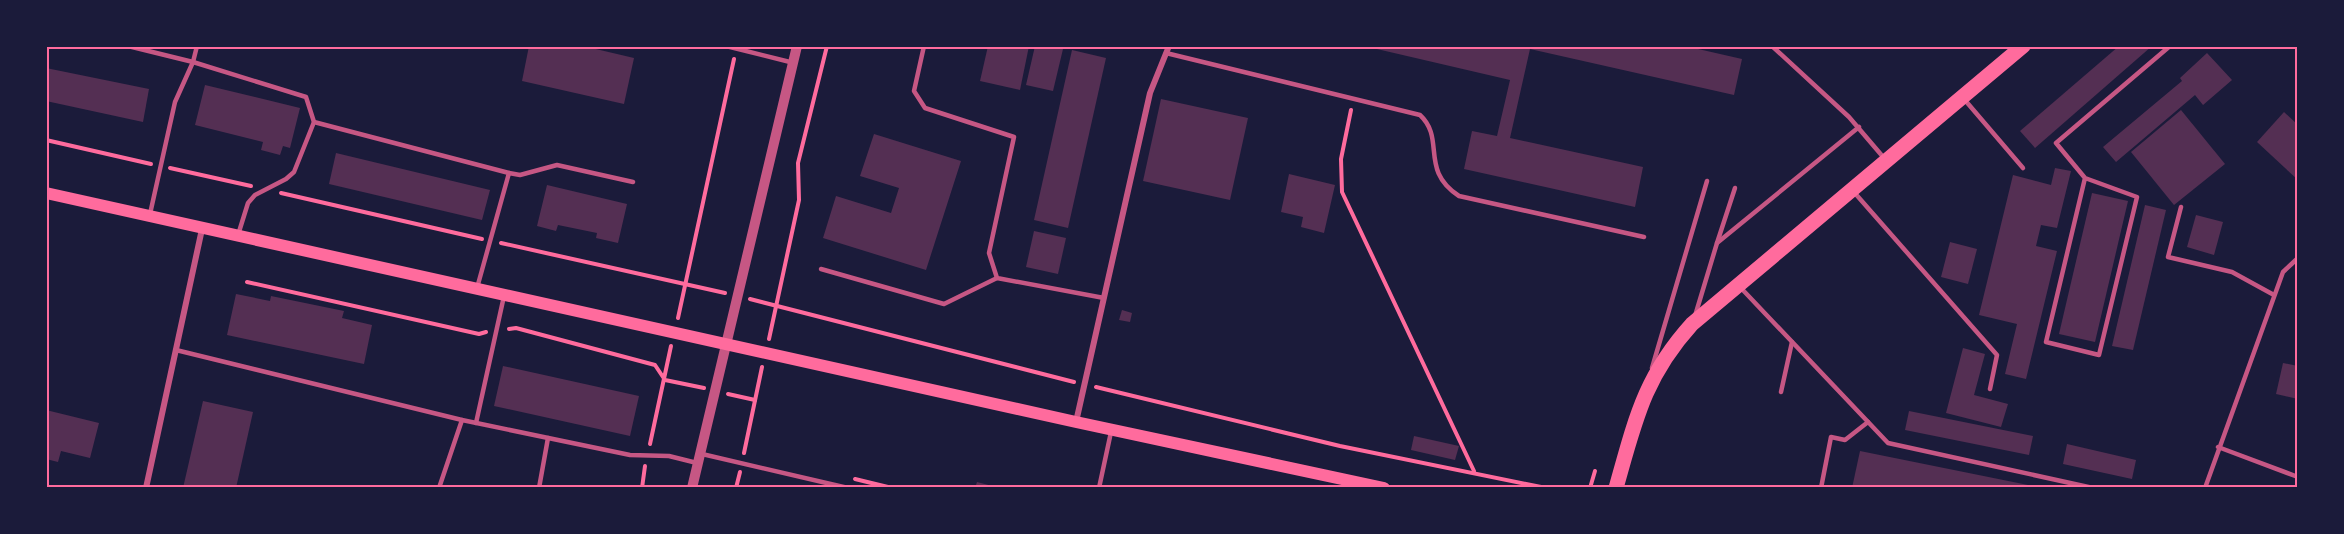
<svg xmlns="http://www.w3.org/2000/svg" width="2344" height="534" viewBox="0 0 2344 534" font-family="Helvetica,sans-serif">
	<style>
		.building { fill: #542f53 }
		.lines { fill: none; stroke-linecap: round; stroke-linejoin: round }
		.path { stroke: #ff6b9d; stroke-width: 4 }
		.service { stroke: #c65784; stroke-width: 4.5 }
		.minor { stroke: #c65784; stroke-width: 6 }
		.tertiary { stroke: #c65784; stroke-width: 10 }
		.secondary { stroke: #ff6b9d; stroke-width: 12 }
		.primary { stroke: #ff6b9d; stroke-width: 15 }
		.neatline { fill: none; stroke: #ff6b9d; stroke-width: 2 }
	</style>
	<rect width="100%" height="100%" fill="#1b1b3a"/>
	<g class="building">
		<polygon points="529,46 583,46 634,58 624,104 522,81"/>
		<polygon points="988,46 1029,46 1020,90 980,81"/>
		<polygon points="1035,46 1063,49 1053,91 1026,85"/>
		<polygon points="1364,46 1685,46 1742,59 1734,95 1530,49 1510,138 1643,167 1635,207 1464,169 1472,131 1497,136 1510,80"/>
		<polygon points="2119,46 2152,46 2035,148 2020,131"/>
		<polygon points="1072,50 1106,58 1068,228 1034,220"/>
		<polygon points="2207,53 2232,80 2203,105 2195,95 2116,162 2103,147 2182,81 2180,78"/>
		<polygon points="46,68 149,89 143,122 46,101"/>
		<polygon points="205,85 300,108 290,148 283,146 280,155 261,150 263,142 195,125"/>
		<polygon points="1161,99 1248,118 1230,200 1143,181"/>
		<polygon points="2181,110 2225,164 2174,205 2131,152"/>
		<polygon points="2284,112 2298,125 2298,180 2257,142"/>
		<polygon points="874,134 961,161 926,270 823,238 836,196 891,213 899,188 860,176"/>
		<polygon points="336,153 490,190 482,220 329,184"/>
		<polygon points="2055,168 2071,171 2057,228 2041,225 2036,246 2057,251 2026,379 2005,374 2017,324 1979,315 2013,175 2051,185"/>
		<polygon points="1289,174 1335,185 1324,233 1301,227 1303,217 1281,212"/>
		<polygon points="547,185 627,204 618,243 596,238 597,233 558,225 556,231 537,226"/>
		<polygon points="2092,193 2128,201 2095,342 2059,334"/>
		<polygon points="2145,205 2166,210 2133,350 2112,346"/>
		<polygon points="2196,215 2223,222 2214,255 2187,247"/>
		<polygon points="1034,231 1066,238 1058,274 1026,267"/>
		<polygon points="1950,242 1977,249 1968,284 1941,277"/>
		<polygon points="236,294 270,301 271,296 344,311 342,318 372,325 364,364 227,335"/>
		<polygon points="1122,310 1132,313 1130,322 1119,320"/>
		<polygon points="1963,348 1985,354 1974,395 2008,404 2001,427 1946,413"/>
		<polygon points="2283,363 2298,366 2298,399 2276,394"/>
		<polygon points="503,366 639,396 630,436 494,406"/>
		<polygon points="203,401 253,412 236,488 183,488"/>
		<polygon points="46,410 99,423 90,458 61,451 58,462 46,459"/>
		<polygon points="1909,411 2033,436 2029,455 1905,430"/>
		<polygon points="1414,436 1459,446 1455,460 1411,450"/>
		<polygon points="2067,444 2136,460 2132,479 2063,464"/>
		<polygon points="1860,451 2033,486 2033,488 1852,488"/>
		<polygon points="977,482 996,487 996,488 975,488"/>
	</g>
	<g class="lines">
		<g class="path">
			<polyline points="1351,110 1341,159 1342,192 1474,471"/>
			<polyline points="46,140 151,164"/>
			<polyline points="170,168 251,186"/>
			<polyline points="281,193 482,239"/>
			<polyline points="501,243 725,293"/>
			<polyline points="247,282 479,334 486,332"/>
			<polyline points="750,299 1074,382"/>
			<polyline points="678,318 734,59"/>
			<polyline points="509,329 516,328 655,365 665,380 704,388"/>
			<polyline points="769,339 799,200 798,163 827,46"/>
			<polyline points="1096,387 1340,446 1546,488"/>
			<polyline points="728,394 755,400"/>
			<polyline points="650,444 671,346"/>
			<polyline points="744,453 762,367"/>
			<polyline points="855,479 892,488"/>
			<polyline points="642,488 645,466"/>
			<polyline points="736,488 740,472"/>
			<polyline points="1590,488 1595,471"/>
		</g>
		<g class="service">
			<polyline points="128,46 193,62 306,97 314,122"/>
			<polyline points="726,46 794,63"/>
			<polyline points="924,46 914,91 925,108 1014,137 989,253 997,278 1104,298"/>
			<polyline points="1772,46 1849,117 1884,158"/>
			<path d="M 1166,53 L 1420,115 C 1446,139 1419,170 1459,196 L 1644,237"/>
			<polyline points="1964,99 2023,168"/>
			<polyline points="2085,178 2046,342 2099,355 2137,197 2085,178 2056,143 2170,46"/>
			<polyline points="1853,191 1997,355 1990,389"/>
			<polyline points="2181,207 2168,257 2232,272 2274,295"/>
			<polyline points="150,214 175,102 193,62 197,46"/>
			<polyline points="238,235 248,203 255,195 286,179 294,172 314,122 509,173"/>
			<polyline points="1717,243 1735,188"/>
			<polyline points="821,269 944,304 997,278"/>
			<polyline points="1740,287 1888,443 2093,488"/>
			<polyline points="477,288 509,173 520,175 557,165 633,182"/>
			<polyline points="1695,316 1717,243 1859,127"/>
			<polyline points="176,350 462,420 630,455 669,456 697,463"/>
			<polyline points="1652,368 1707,181"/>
			<polyline points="1781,392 1792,342"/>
			<polyline points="476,423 504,296"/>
			<polyline points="2218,447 2298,477"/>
			<polyline points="702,454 848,488"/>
			<polyline points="439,488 462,420"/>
			<polyline points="539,488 548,438"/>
			<polyline points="1099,488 1111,432"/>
			<polyline points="1821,488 1831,437 1845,440 1868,422"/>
			<polyline points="2205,488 2283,272 2298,258"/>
		</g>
		<g class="minor">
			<polyline points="1076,422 1150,93 1169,46"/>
			<polyline points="146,488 202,229"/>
		</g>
		<polyline class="tertiary" points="692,488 797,46"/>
		<polyline class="secondary" points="46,193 1076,422 1384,488"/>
		<path class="primary" d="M 1616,488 C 1635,421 1644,377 1692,324 L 2023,46"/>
	</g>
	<rect width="2344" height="534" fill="none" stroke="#1b1b3a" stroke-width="96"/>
	<rect x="48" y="48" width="2248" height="438" class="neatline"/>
</svg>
